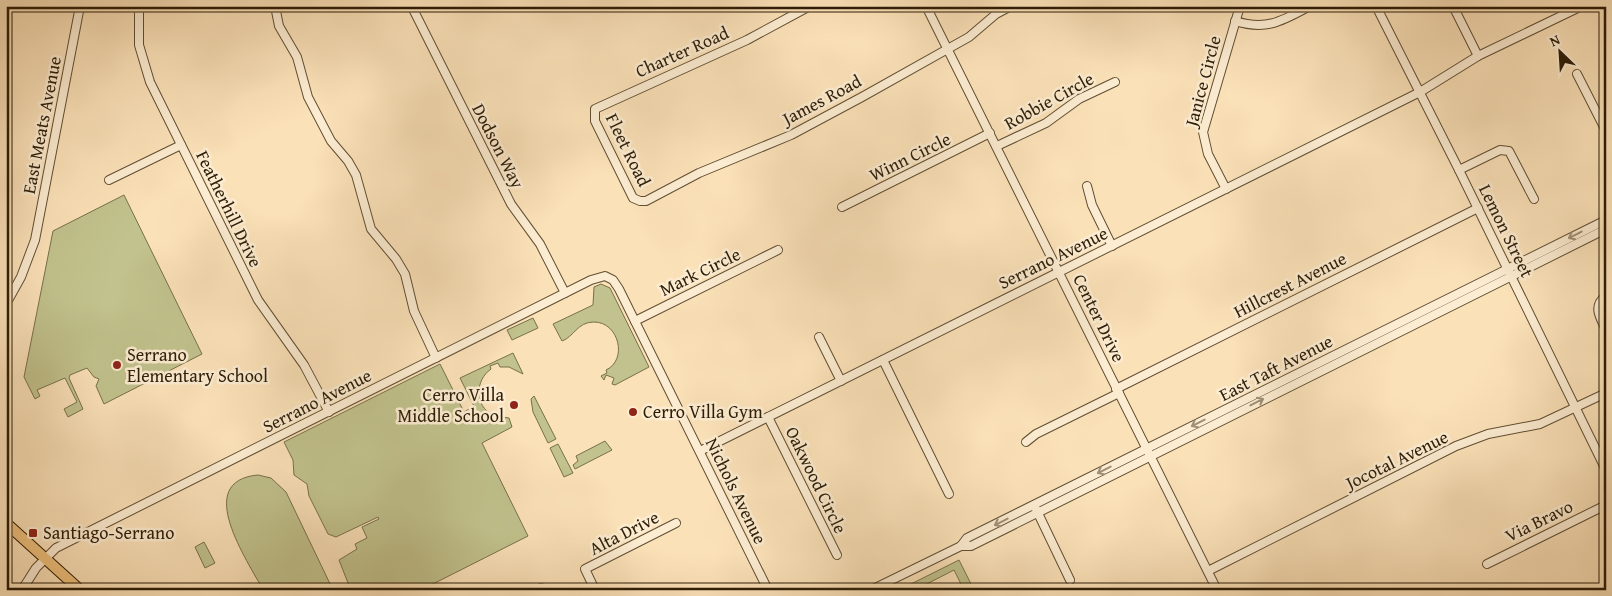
<svg xmlns="http://www.w3.org/2000/svg" width="1612" height="596" viewBox="0 0 1612 596" font-family="'Gentium Book Plus',serif">
	<style>
		.green { fill: #c1c28d; stroke: #77704a }
		.lines { fill: none; stroke-linecap: round; stroke-linejoin: round }
		.minor-casing { stroke: #604e33; stroke-width: 10 }
		.major-casing { stroke: #2d1d07; stroke-width: 12 }
		.minor { stroke: #fcecd1; stroke-width: 8 }
		.major { stroke: #eec07c; stroke-width: 10 }
		.oneway { stroke: #9f8f76 }
		.poi-dot { fill: #8f2418; stroke: #fcecd1; stroke-width: 2 }
		.labels { text-anchor: middle; stroke-width: 5; stroke-linejoin: round; paint-order: stroke }
		.street-label { font-size: 18px; fill: #2d1d07; stroke: #fcecd1 }
		.poi-label { font-size: 18px; fill: #2d1d07; stroke: #fcecd1; text-anchor: start }
	</style>
	<rect width="100%" height="100%" fill="#fbe1b8"/>
	<filter id="stains"><feTurbulence type="fractalNoise" baseFrequency=".004" numOctaves="4"/><feColorMatrix values="0 0 0 0 .2 0 0 0 0 .09 0 0 0 0 .02 0 0 0 .5 -.17"/></filter>
	<radialGradient id="worn" r=".72"><stop offset=".6" stop-color="#630" stop-opacity="0"/><stop offset="1" stop-color="#630" stop-opacity=".3"/></radialGradient>
	<g class="green">
		<polygon points="124,195 202,354 104,404 96,386 99,379 94,377 87,368 70,375 69,378 83,409 68,417 64,409 77,402 65,378 37,390 40,396 35,399 24,377 53,231"/>
		<path d="M 601,284 L 610,288 L 649,367 L 615,385 L 612,384 L 614,378 L 606,375 L 604,380 L 601,376 L 607,373 L 606,370 C 628,360 619,322 594,322 C 577,322 574,337 562,341 L 553,324 L 593,305 L 594,287 Z"/>
		<polygon points="533,318 538,328 512,340 507,330"/>
		<path d="M 513,353 L 523,374 L 509,367 L 500,367 L 498,363 L 490,366 L 491,369 C 475,380 474,406 493,415 C 498,417 504,417 509,418 L 512,427 L 482,443 L 528,536 L 421,590 L 346,590 L 350,588 L 339,560 L 357,549 L 355,544 L 367,538 L 362,527 L 379,519 L 378,517 L 336,537 L 328,534 L 309,496 L 307,484 L 294,475 L 293,460 L 284,442 L 440,364 L 464,412 L 474,406 L 460,378 Z"/>
		<polygon points="534,396 556,439 548,443 533,412 531,399"/>
		<polygon points="605,441 612,450 575,469 573,465 578,461 576,456"/>
		<polygon points="558,444 573,473 564,477 550,448"/>
		<path d="M 258,475 L 271,478 L 286,492 L 333,590 L 263,590 C 248,561 192,481 258,475 Z"/>
		<polygon points="204,542 215,563 205,568 195,547"/>
		<polygon points="959,560 974,590 964,590 954,570 915,590 899,590"/>
	</g>
	<g class="lines">
		<defs>
			<g id="minor">
				<polyline points="139,6 139,45 150,82 258,300 304,365 329,412"/>
				<polyline points="275,6 279,26 297,57 308,97 331,141 348,161 356,175 371,229 396,259 405,274 414,311 436,358"/>
				<polyline points="810,6 747,40 595,109 595,121 633,198 640,201 646,201 699,173 791,135 862,97 969,37 996,14 1011,6"/>
				<polyline points="926,6 1217,590"/>
				<polyline points="1376,6 1459,170 1606,470"/>
				<polyline points="1453,6 1478,56"/>
				<polyline points="412,7 511,204 540,244 565,293"/>
				<path d="M 1235,21 C 1267,31 1282,21 1310,6"/>
				<polyline points="1577,74 1606,131"/>
				<polyline points="997,146 1046,123 1079,99 1115,82"/>
				<polyline points="1459,170 1500,150 1509,151 1534,199"/>
				<polyline points="109,180 181,145"/>
				<polyline points="1087,186 1092,205 1112,246"/>
				<polyline points="1226,189 1208,154 1203,132 1240,6"/>
				<polyline points="842,207 990,133"/>
				<path d="M 1606,296 C 1592,306 1600,317 1606,330"/>
				<polyline points="6,304 21,277 35,240 80,6"/>
				<polyline points="635,321 778,250"/>
				<polyline points="819,337 841,381"/>
				<polyline points="883,360 949,494"/>
				<polyline points="1116,389 1478,208"/>
				<polyline points="768,417 837,555"/>
				<polyline points="1026,442 1036,434 1119,393"/>
				<polyline points="700,451 1420,92 1478,56 1582,6"/>
				<polyline points="1036,509 1070,580"/>
				<polyline points="961,546 971,546 1606,229"/>
				<polyline points="1487,564 1606,505"/>
				<polyline points="1208,571 1456,446 1488,434 1540,424 1606,393"/>
				<polyline points="22,590 36,568 56,548 591,280 605,276 613,280 619,289 768,590"/>
				<polyline points="538,590 541,588"/>
				<polyline points="595,590 585,569 676,523"/>
				<polyline points="871,590 961,546 967,538 1606,220"/>
			</g>
			<polyline id="major" points="6,523 80,590"/>
		</defs>
		<use href="#minor" class="minor-casing"/>
		<use href="#major" class="major-casing"/>
		<use href="#minor" class="minor"/>
		<use href="#major" class="major"/>
	</g>
	<defs><path id="oneway-shaft" d="M-6 0H5M1.5-3L5.5 0L1.5 3" fill="none" stroke-width="1.6" stroke-linecap="round" stroke-linejoin="round" transform="scale(1.25)"/></defs>
	<g class="oneway">
		<use href="#oneway-shaft" transform="translate(1575 235) rotate(153)"/>
		<use href="#oneway-shaft" transform="translate(1257 402) rotate(-27)"/>
		<use href="#oneway-shaft" transform="translate(1198 423) rotate(153)"/>
		<use href="#oneway-shaft" transform="translate(1104 470) rotate(153)"/>
		<use href="#oneway-shaft" transform="translate(1001 522) rotate(153)"/>
	</g>
	<g class="poi-dot">
		<circle cx="117" cy="365" r="5"/>
		<circle cx="514" cy="405" r="5"/>
		<circle cx="633" cy="412" r="5"/>
		<rect x="28" y="528" width="10" height="10" rx="2.5"/>
	</g>
	<g class="labels">
		<g class="street-label">
			<text transform="translate(682 52) rotate(-24)" y="6">Charter Road</text>
			<text transform="translate(1203 81) rotate(-75)" y="6">Janice Circle</text>
			<text transform="translate(822 100) rotate(-28)" y="6">James Road</text>
			<text transform="translate(1049 101) rotate(-29)" y="6">Robbie Circle</text>
			<text transform="translate(42 125) rotate(-79)" y="6">East Meats Avenue</text>
			<text transform="translate(498 146) rotate(63)" y="6">Dodson Way</text>
			<text transform="translate(628 150) rotate(64)" y="6">Fleet Road</text>
			<text transform="translate(910 157) rotate(-26)" y="6">Winn Circle</text>
			<text transform="translate(229 209) rotate(64)" y="6">Featherhill Drive</text>
			<text transform="translate(1506 231) rotate(64)" y="6">Lemon Street</text>
			<text transform="translate(1053 258) rotate(-26)" y="6">Serrano Avenue</text>
			<text transform="translate(700 272) rotate(-26)" y="6">Mark Circle</text>
			<text transform="translate(1290 285) rotate(-27)" y="6">Hillcrest Avenue</text>
			<text transform="translate(1099 318) rotate(64)" y="6">Center Drive</text>
			<text transform="translate(1276 368) rotate(-27)" y="6">East Taft Avenue</text>
			<text transform="translate(317 401) rotate(-27)" y="6">Serrano Avenue</text>
			<text transform="translate(1397 460) rotate(-26)" y="6">Jocotal Avenue</text>
			<text transform="translate(816 480) rotate(64)" y="6">Oakwood Circle</text>
			<text transform="translate(736 491) rotate(64)" y="6">Nichols Avenue</text>
			<text transform="translate(1539 521) rotate(-26)" y="6">Via Bravo</text>
			<text transform="translate(624 533) rotate(-27)" y="6">Alta Drive</text>
		</g>
		<g class="poi-label">
			<text x="127" y="361">Serrano<tspan x="127" dy="21">Elementary School</tspan></text>
			<text x="504" y="401" text-anchor="end">Cerro Villa<tspan x="504" dy="21">Middle School</tspan></text>
			<text x="643" y="418">Cerro Villa Gym</text>
			<text x="43" y="539">Santiago-Serrano</text>
		</g>
	</g>
	<rect width="1612" height="596" fill="none" stroke="#fbe1b8" stroke-width="25"/>
	<rect x="8" y="8" width="1597" height="581" fill="none" stroke="#2d1d07" stroke-width="2.5"/>
	<rect x="12" y="12" width="1587" height="571" fill="none" stroke="#2d1d07"/>
	<g transform="translate(1560 52) rotate(335)" stroke="#fcecd1" stroke-width="4" paint-order="stroke">
	<path d="M0-4L9 19L0 12L-9 19Z" fill="#2d1d07"/>
	<text y="-8" font-size="14" font-weight="bold" text-anchor="middle" fill="#2d1d07">N</text>
	</g>
	<rect width="100%" height="100%" filter="url(#stains)"/>
	<rect width="100%" height="100%" fill="url(#worn)"/>
</svg>
